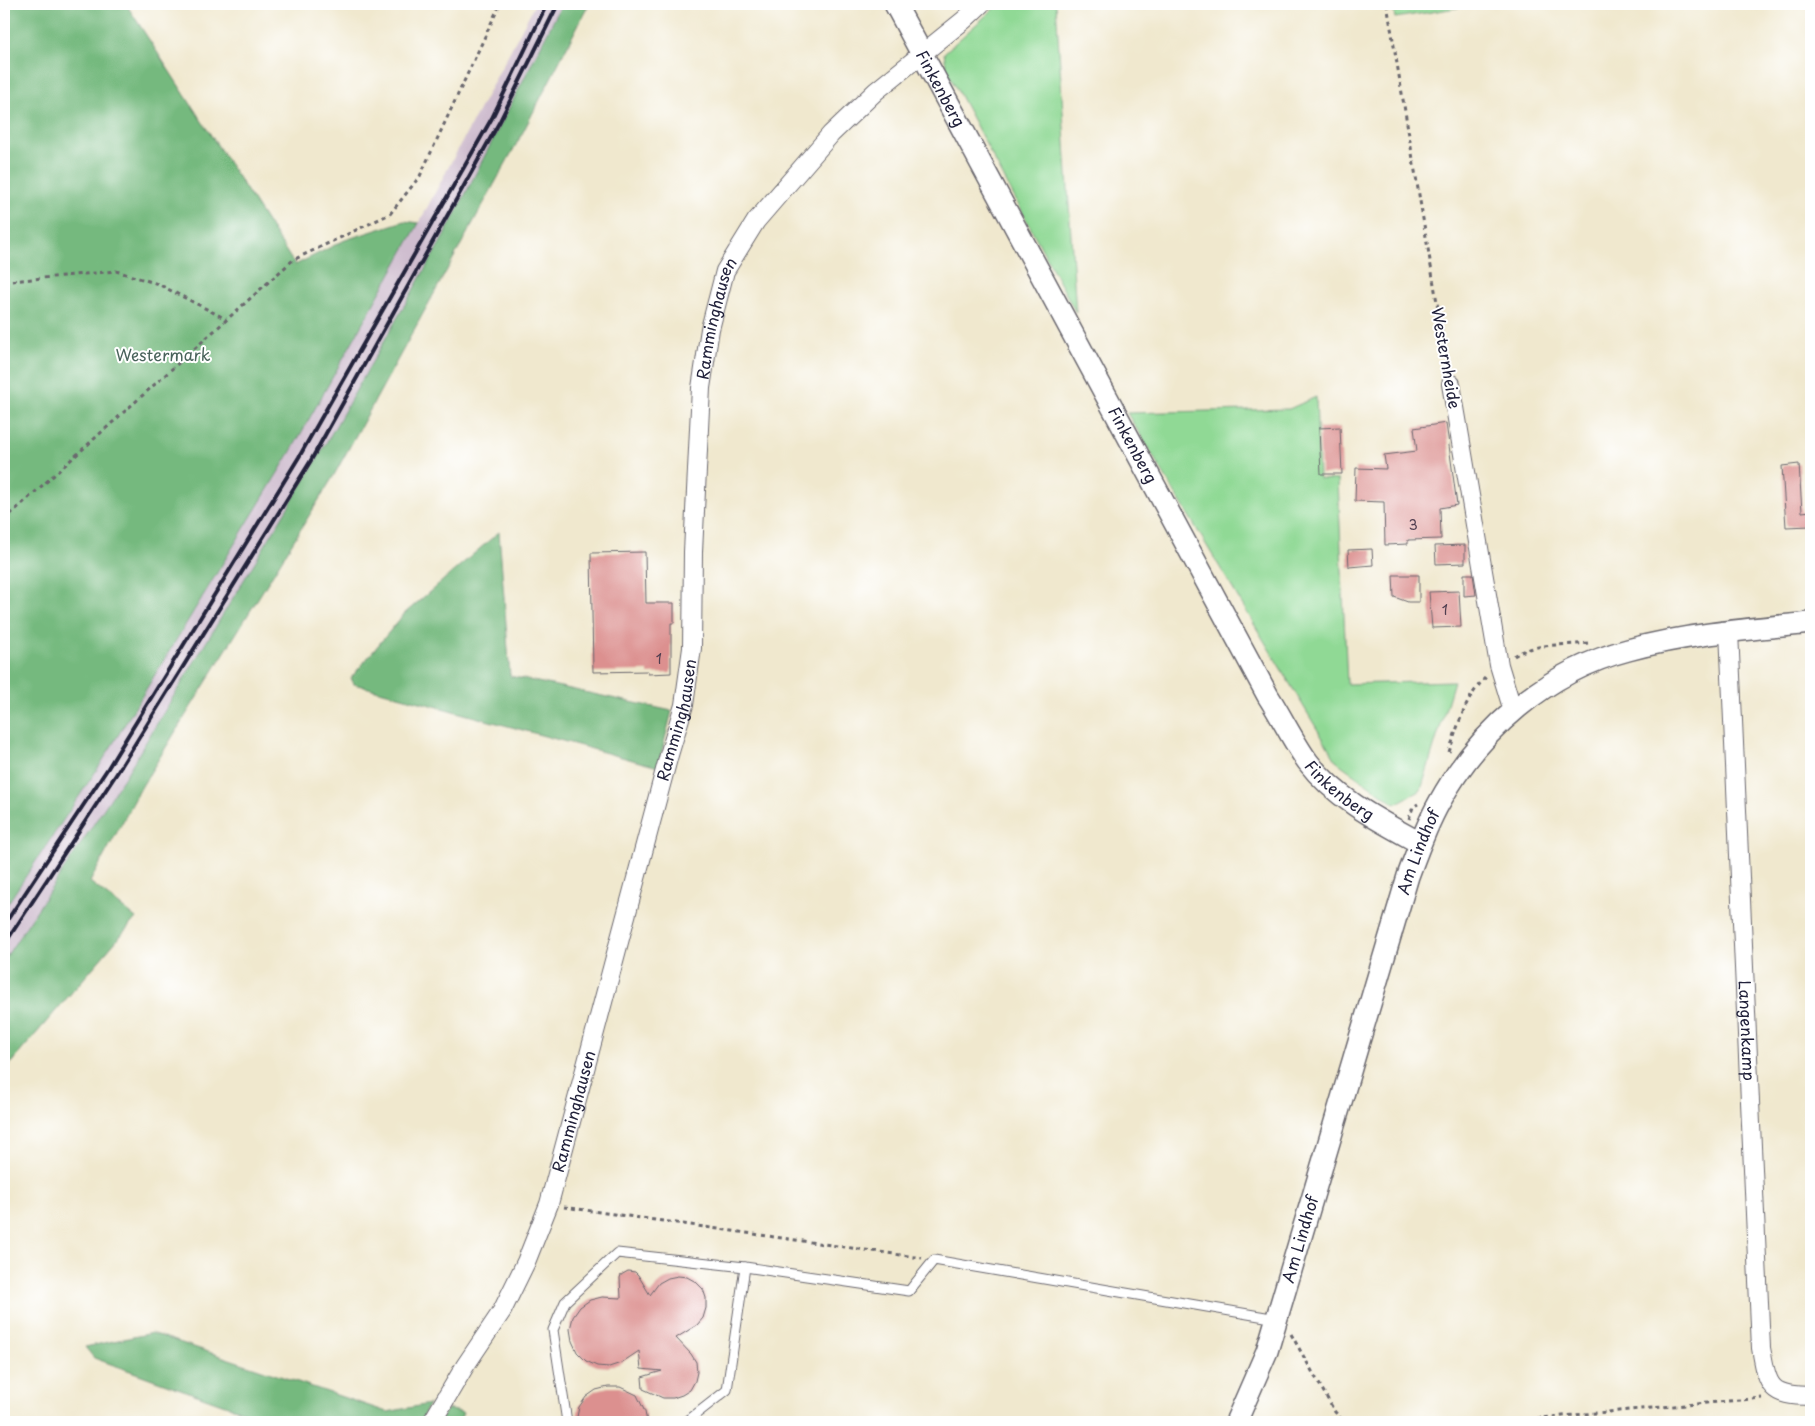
<svg xmlns="http://www.w3.org/2000/svg" width="1815" height="1426" viewBox="0 0 1815 1426" font-family="'Playpen Sans',sans-serif">
	<style>
		.industrial { fill: #cfbdcf }
		.green { fill: #90d995; stroke: #597e68 }
		.forest { fill: #74b97e; stroke: #4b6e5c }
		.building { fill: #dc908f }
		.lines { fill: none; stroke-linecap: round; stroke-linejoin: round }
		.service-casing { stroke: #6a676e; stroke-width: 11 }
		.minor-casing { stroke: #6a676e; stroke-width: 20 }
		.tertiary-casing { stroke: #6a676e; stroke-width: 24 }
		.path { stroke: #6a676e; stroke-width: 3; stroke-dasharray: 4 4; stroke-linecap: butt }
		.service { stroke: #fff; stroke-width: 9 }
		.minor { stroke: #fff; stroke-width: 18 }
		.tertiary { stroke: #fff; stroke-width: 21 }
		.rail { stroke: #22223b; stroke-width: 4 }
		.labels { text-anchor: middle; stroke-width: 4; stroke-linejoin: round; paint-order: stroke }
		.number-label { font-size: 14px; fill: #503e50 }
		.street-label { font-size: 16px; fill: #22223b; stroke: #fff }
		.park-label { font-size: 16px; fill: #48625a; stroke: #fff }
	</style>
	<rect width="100%" height="100%" fill="#fff"/>
	<filter id="ink" filterUnits="userSpaceOnUse"><feTurbulence type="fractalNoise" baseFrequency=".02" numOctaves="2"/><feDisplacementMap in="SourceGraphic" scale="10" xChannelSelector="R" yChannelSelector="G"/><feConvolveMatrix kernelMatrix="1 2 1 2 8 2 1 2 1" color-interpolation-filters="sRGB"/></filter>
	<filter id="wash" filterUnits="userSpaceOnUse"><feTurbulence type="fractalNoise" baseFrequency=".0096" numOctaves="4" result="noise"/><feDisplacementMap in="SourceGraphic" scale="20" xChannelSelector="R" yChannelSelector="G"/><feGaussianBlur stdDeviation="1.12" result="paint"/><feColorMatrix in="noise" values="0 0 0 0 0 0 0 0 0 0 0 0 0 0 0 0 0 1.4 0 .05"/><feComposite in="paint" operator="in"/></filter>
	<g filter="url(#wash)">
		<rect width="100%" height="100%" fill="#f0e8ce"/>
		<polygon class="industrial" points="535,4 562,4 444,236 313,466 124,778 4,960 4,909 100,765 290,453 419,223"/>
		<g class="green">
			<polygon points="999,4 1056,4 1076,313 947,71 944,53"/>
			<polygon points="1392,4 1480,4 1395,18"/>
			<polygon points="1316,397 1319,479 1338,480 1347,684 1454,681 1421,790 1395,804 1337,762 1127,413 1289,409"/>
		</g>
		<g class="forest">
			<polygon points="4,4 126,4 295,265 345,240 404,221 419,223 290,453 100,765 4,909"/>
			<polygon points="562,4 589,4 523,132 333,477 142,786 90,882 136,918 4,1071 4,960 124,778 313,466 444,236"/>
			<polygon points="499,532 510,676 672,711 658,767 354,684 351,678 404,614"/>
			<polygon points="152,1333 387,1412 429,1404 420,1422 272,1422 94,1358 85,1347"/>
			<polygon points="447,1409 463,1413 459,1422 440,1422"/>
		</g>
		<g id="blocks">
			<g class="building">
				<polygon points="1446,423 1457,505 1440,508 1441,539 1408,540 1408,544 1385,545 1384,502 1355,501 1356,468 1386,469 1384,455 1417,451 1414,428"/>
				<polygon points="1340,427 1342,474 1321,474 1319,428"/>
				<polygon points="1799,464 1802,512 1811,511 1811,526 1786,527 1782,466"/>
				<polygon points="1465,545 1465,563 1436,564 1435,546"/>
				<polygon points="1372,549 1373,565 1349,567 1348,550"/>
				<polygon points="645,552 646,603 674,603 674,623 671,623 671,673 648,674 648,671 593,672 591,553"/>
				<polygon points="1464,574 1473,574 1476,595 1464,596"/>
				<polygon points="1393,575 1419,575 1419,602 1408,602 1394,597"/>
				<polygon points="1459,591 1461,627 1432,628 1429,592"/>
				<polygon points="628,1271 635,1272 638,1275 650,1295 659,1283 668,1278 678,1276 687,1277 696,1282 703,1289 706,1298 706,1308 703,1318 697,1325 676,1338 691,1354 696,1362 697,1372 695,1381 690,1390 682,1395 673,1398 663,1398 643,1389 642,1377 662,1371 641,1369 639,1351 621,1363 609,1367 597,1366 586,1361 577,1352 572,1341 570,1329 573,1317 580,1307 590,1300 602,1297 621,1298 620,1278 621,1275"/>
				<polygon points="608,1387 620,1387 637,1395 645,1412 647,1422 576,1422 579,1407 586,1397 596,1390"/>
			</g>
		</g>
	</g>
	<g filter="url(#ink)">
		<use href="#blocks" fill-opacity="0" stroke="#6a676e" stroke-width="1"/>
		<g class="lines">
			<defs>
				<g id="service">
					<polyline points="567,1422 553,1330 565,1302 617,1253 745,1267 909,1291 934,1260 1277,1319"/>
					<polyline points="686,1422 727,1390 745,1267"/>
				</g>
				<g id="minor">
					<polyline points="1451,384 1499,665 1513,711"/>
					<path id="s1" d="M 1729,631 L 1761,1348 C 1768,1387 1769,1396 1811,1396"/>
					<path id="s2" d="M 432,1422 L 465,1366 L 502,1311 L 526,1262 L 549,1204 L 669,755 L 684,705 L 692,648 L 693,552 L 701,388 L 710,329 L 725,271 L 756,221 L 831,134 L 876,91 L 964,20 L 981,4"/>
				</g>
				<g id="tertiary">
					<path id="s3" d="M 895,4 L 1268,696 C 1281,716 1294,743 1308,762 C 1336,799 1380,821 1420,843"/>
					<path id="s4" d="M 1236,1422 L 1267,1351 L 1408,876 C 1417,852 1426,826 1439,803 C 1478,731 1547,671 1628,650 C 1687,634 1750,629 1811,623"/>
				</g>
			</defs>
			<use href="#service" class="service-casing"/>
			<use href="#minor" class="minor-casing"/>
			<use href="#tertiary" class="tertiary-casing"/>
			<g class="path">
				<polyline points="1387,4 1448,368"/>
				<polyline points="4,280 11,281 116,271 158,284 226,319"/>
				<polyline points="4,520 293,260 390,214 420,176 500,4"/>
				<path d="M 1514,656 C 1536,642 1564,646 1588,643"/>
				<path d="M 1449,752 C 1458,725 1466,696 1487,676"/>
				<polyline points="1409,819 1413,807 1418,804"/>
				<polyline points="564,1207 922,1258"/>
				<polyline points="1291,1334 1335,1412 1344,1422"/>
				<polyline points="1497,1422 1762,1398"/>
			</g>
			<use href="#service" class="service"/>
			<use href="#minor" class="minor"/>
			<use href="#tertiary" class="tertiary"/>
			<g class="rail">
				<polyline points="4,925 108,768 299,457 492,118 547,4"/>
				<polyline points="4,945 117,773 310,462 500,121 558,4"/>
			</g>
		</g>
	</g>
	<g class="labels">
		<g class="number-label">
			<text x="1413" y="530">3</text>
			<text x="1445" y="615">1</text>
			<text x="659" y="664">1</text>
		</g>
		<g class="street-label">
			<text dy="6" stroke="none"><textPath href="#s3" startOffset="96">Finkenberg</textPath></text>
			<text dy="6" stroke="none"><textPath href="#s2" startOffset="1154">Ramminghausen</textPath></text>
			<text transform="translate(1446 358) rotate(80)" y="6">Westernheide</text>
			<text dy="6" stroke="none"><textPath href="#s3" startOffset="501">Finkenberg</textPath></text>
			<text dy="6" stroke="none"><textPath href="#s2" startOffset="749">Ramminghausen</textPath></text>
			<text dy="6" stroke="none"><textPath href="#s3" startOffset="906">Finkenberg</textPath></text>
			<text dy="6" stroke="none"><textPath href="#s4" startOffset="599">Am Lindhof</textPath></text>
			<text dy="6" stroke="none"><textPath href="#s1" startOffset="400">Langenkamp</textPath></text>
			<text dy="6" stroke="none"><textPath href="#s2" startOffset="344">Ramminghausen</textPath></text>
			<text dy="6" stroke="none"><textPath href="#s4" startOffset="194">Am Lindhof</textPath></text>
		</g>
		<g class="park-label">
			<text x="163" y="361">Westermark</text>
		</g>
	</g>
	<rect width="1815" height="1426" fill="none" stroke="#fff" stroke-width="20"/>
</svg>
